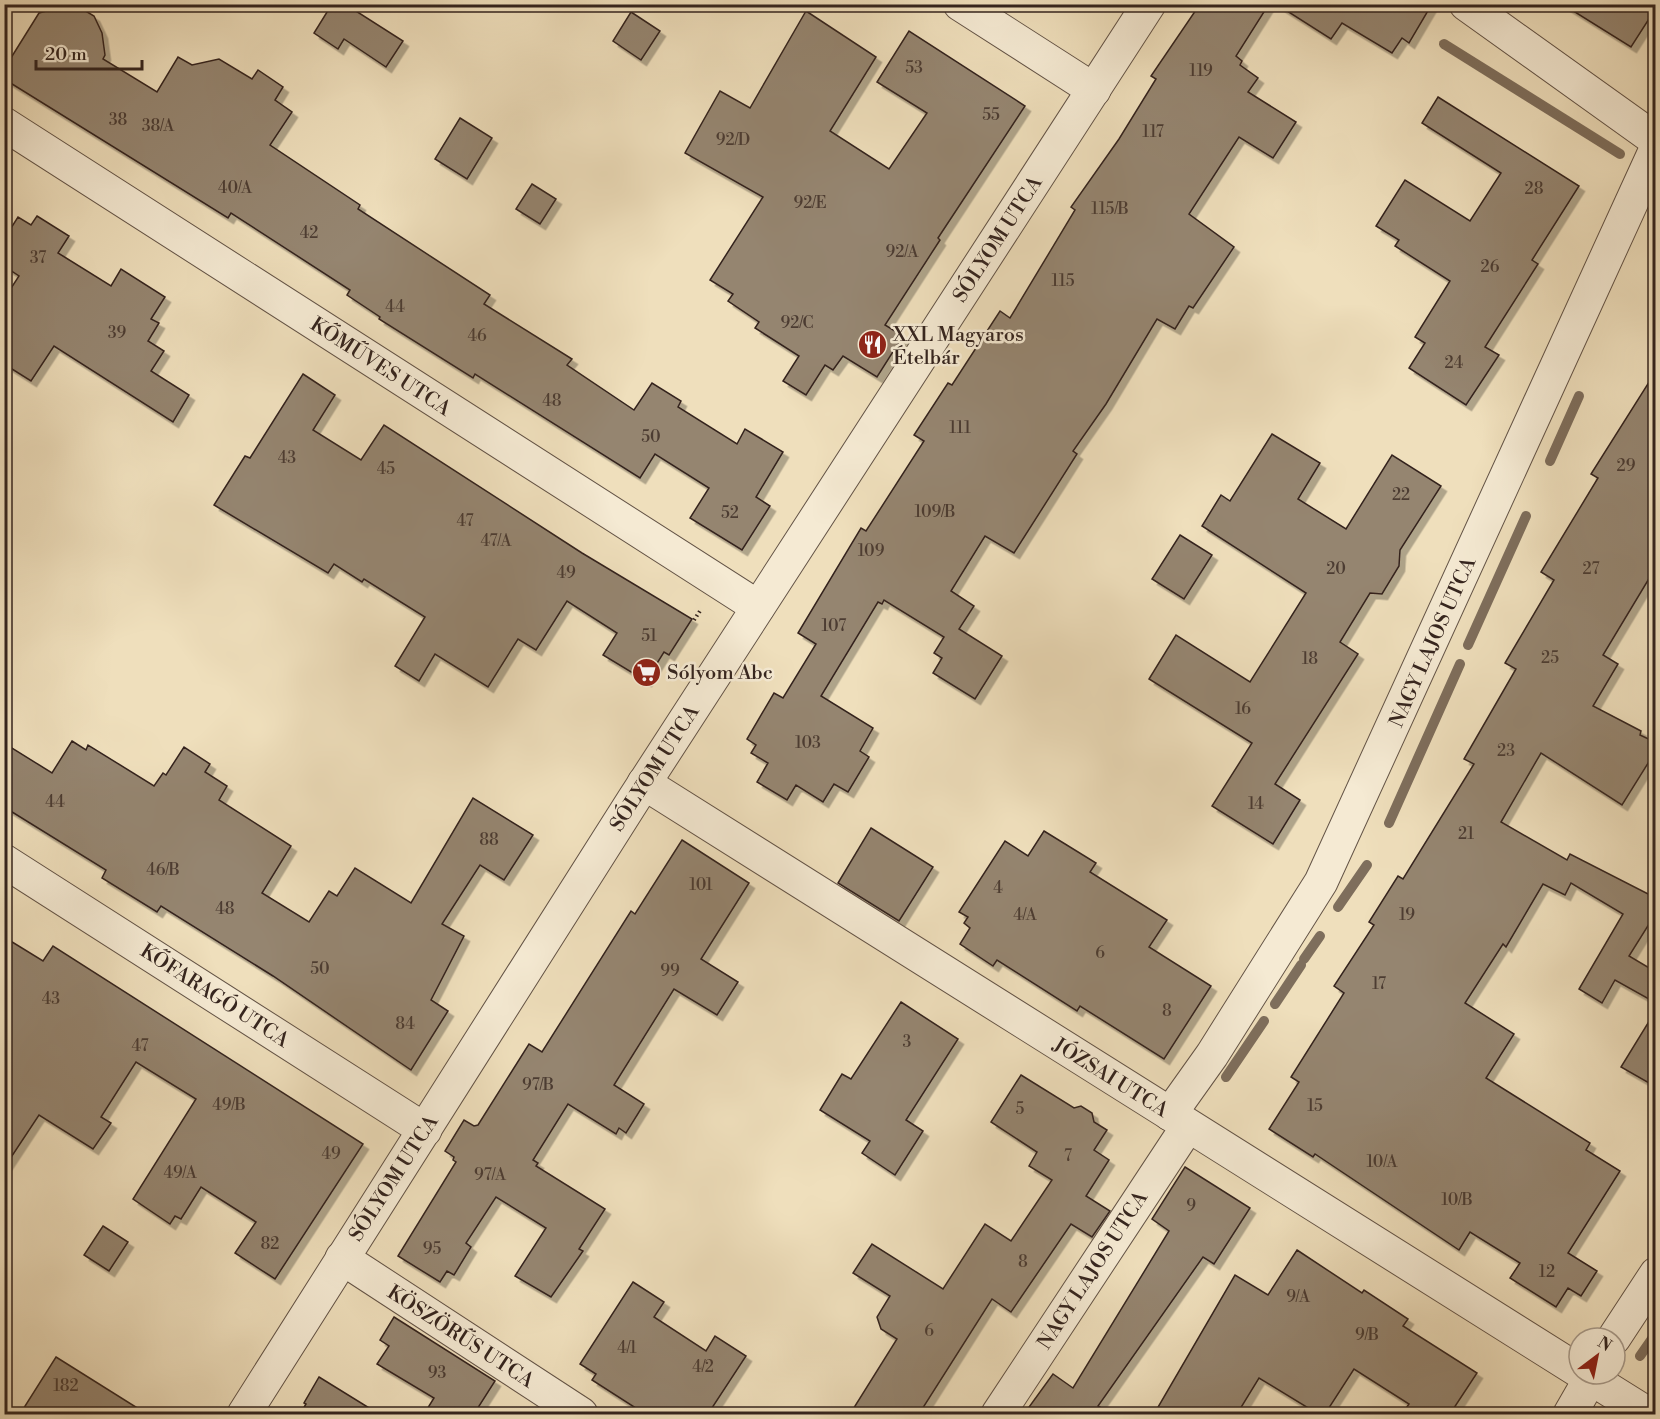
<svg xmlns="http://www.w3.org/2000/svg" width="1660" height="1419" viewBox="0 0 1660 1419" font-family="'Libre Bodoni',serif">
	<style>
		.lines { fill: none; stroke-linecap: round; stroke-linejoin: round }
		.stream { stroke: #7e6e5c; stroke-width: 10 }
		.building { fill: #958570; stroke: #34241e; stroke-width: 1.5; filter: url(#shadow) }
		.minor-casing { stroke: #635346; stroke-width: 35 }
		.path { stroke: #34241e; stroke-width: 4; stroke-dasharray: 1.5 3; stroke-linecap: butt }
		.minor { stroke: #f5ead3; stroke-width: 33 }
		.labels { text-anchor: middle; stroke-width: 5; stroke-linejoin: round; paint-order: stroke }
		.number-label { font-size: 16px; fill: #4c3c32 }
		.street-label { font-size: 20px; fill: #34241e; stroke: #f5ead3 }
		.poi-label { font-size: 20px; fill: #34241e; stroke: #f5ead3; text-anchor: start }
	</style>
	<defs>
		<filter id="shadow"><feDropShadow dx="5.5" dy="5.5" stdDeviation="0" flood-color="#0004"/></filter>
	</defs>
	<rect width="100%" height="100%" fill="#efdfbc"/>
	<filter id="stains"><feTurbulence type="fractalNoise" baseFrequency=".00333" numOctaves="4"/><feColorMatrix values="0 0 0 0 .2 0 0 0 0 .09 0 0 0 0 .02 0 0 0 .5 -.17"/></filter>
	<radialGradient id="worn" r=".72"><stop offset=".6" stop-color="#630" stop-opacity="0"/><stop offset="1" stop-color="#630" stop-opacity=".3"/></radialGradient>
	<g class="lines">
		<g class="stream">
			<polyline points="1444,44 1620,154"/>
			<polyline points="1550,461 1579,396"/>
			<polyline points="1468,645 1526,516"/>
			<polyline points="1389,823 1460,664"/>
			<polyline points="1338,907 1367,865"/>
			<polyline points="1304,959 1320,936"/>
			<polyline points="1275,1004 1301,965"/>
			<polyline points="1226,1077 1264,1021"/>
			<polyline points="1640,1356 1656,1333"/>
		</g>
	</g>
	<g class="building">
		<polygon points="332,4 345,4 403,41 386,67 344,39 338,49 314,33"/>
		<polygon points="1200,4 1269,4 1236,56 1242,61 1240,65 1258,78 1248,92 1296,122 1273,158 1239,137 1189,214 1234,247 1193,308 1189,306 1175,329 1157,319 1106,404 1073,451 1077,454 1014,553 985,536 951,591 974,606 959,629 1002,656 975,699 933,673 942,658 934,653 944,637 884,600 882,604 878,602 821,696 873,728 860,751 869,757 848,792 834,784 823,802 796,785 787,800 757,782 768,763 751,753 756,745 747,739 774,693 783,698 816,644 798,633 861,528 866,531 924,441 914,435 948,383 952,385 1000,311 1010,318 1075,210 1071,207 1119,139 1156,79 1151,76"/>
		<polygon points="1276,4 1432,4 1409,43 1402,38 1392,53 1342,23 1331,39"/>
		<polygon points="1562,4 1656,4 1656,8 1631,47"/>
		<polygon points="61,7 79,7 94,16 102,33 105,55 103,59 157,92 178,57 192,65 219,59 252,79 258,70 283,87 275,100 292,112 270,145 360,205 358,209 490,295 484,304 572,359 567,365 634,410 652,383 681,401 678,407 737,444 745,429 783,452 756,497 770,506 742,550 690,518 709,488 655,454 640,478 475,374 473,378 379,319 380,317 347,295 350,290 231,213 228,218 4,79 4,69 39,13"/>
		<polygon points="806,11 876,57 830,131 889,169 927,113 877,82 909,31 1025,106 938,238 940,240 885,325 903,336 877,377 843,356 833,370 825,365 806,395 783,381 799,356 755,328 759,322 728,301 733,294 710,280 763,197 685,153 720,91 750,108"/>
		<polygon points="631,12 660,31 641,60 613,41"/>
		<polygon points="1438,97 1579,186 1532,260 1538,264 1485,347 1499,355 1466,405 1409,368 1425,343 1415,337 1450,281 1395,246 1399,240 1376,226 1405,180 1470,221 1501,173 1422,123"/>
		<polygon points="460,118 492,138 467,179 435,159"/>
		<polygon points="532,184 556,199 540,224 516,209"/>
		<polygon points="37,216 69,236 58,253 111,286 121,269 165,297 151,319 159,323 148,341 164,351 151,371 189,395 173,422 54,346 31,381 4,364 4,299 19,276 4,266 4,239 18,217 31,225"/>
		<polygon points="1656,371 1656,567 1603,655 1618,664 1593,706 1641,731 1640,735 1653,741 1649,748 1655,752 1622,805 1541,753 1501,822 1567,860 1570,854 1656,898 1656,913 1629,956 1656,972 1656,1003 1615,980 1602,1003 1579,989 1623,914 1571,883 1565,895 1543,884 1506,947 1503,944 1465,1003 1514,1034 1486,1078 1590,1143 1586,1150 1620,1171 1568,1253 1597,1271 1581,1296 1568,1288 1556,1307 1510,1278 1520,1263 1470,1232 1459,1250 1315,1154 1313,1157 1269,1129 1299,1082 1291,1077 1344,993 1334,986 1374,925 1369,922 1398,876 1403,879 1474,764 1464,759 1516,669 1505,663 1554,580 1541,572 1598,478 1591,474"/>
		<polygon points="303,374 335,395 313,430 361,460 384,425 582,553 692,619 669,655 664,652 646,681 603,655 617,633 567,601 536,650 518,639 488,687 435,654 419,681 395,666 425,617 364,579 362,582 334,564 328,573 214,505 245,456 250,458"/>
		<polygon points="1272,434 1320,463 1298,499 1346,529 1392,455 1441,486 1400,550 1399,566 1382,594 1370,593 1340,642 1358,654 1275,784 1300,800 1273,844 1212,806 1252,743 1149,679 1176,635 1250,682 1306,593 1202,526 1221,495 1230,501"/>
		<polygon points="1180,535 1212,555 1184,599 1152,579"/>
		<polygon points="72,741 86,750 88,745 154,786 163,773 166,775 184,747 210,764 205,772 227,786 219,800 291,846 262,893 309,922 329,891 337,896 355,868 411,903 473,798 533,835 504,880 480,865 442,924 464,936 431,1000 448,1011 411,1070 273,976 161,906 157,912 102,878 106,870 4,807 4,743 52,773"/>
		<polygon points="871,828 933,867 899,921 838,883"/>
		<polygon points="1044,831 1096,863 1090,872 1167,920 1149,947 1211,986 1164,1059 1080,1006 1077,1011 997,960 993,966 960,944 970,928 964,923 968,917 959,912 1005,841 1028,856"/>
		<polygon points="682,840 749,883 701,959 738,982 717,1015 674,989 614,1085 644,1104 626,1133 619,1128 616,1134 568,1104 533,1160 538,1163 536,1166 605,1209 579,1249 583,1251 551,1297 515,1276 546,1228 496,1197 466,1243 471,1247 454,1275 447,1271 440,1282 398,1256 456,1162 453,1160 454,1157 445,1151 464,1120 474,1126 478,1125 529,1044 542,1052 631,911 635,914"/>
		<polygon points="4,937 43,961 53,946 363,1144 275,1279 235,1253 256,1222 201,1187 181,1219 175,1216 170,1224 133,1199 196,1099 136,1062 101,1117 111,1123 93,1149 39,1115 4,1168"/>
		<polygon points="901,1002 958,1039 906,1120 923,1131 895,1175 862,1153 870,1141 820,1110 842,1074 851,1079"/>
		<polygon points="1656,1010 1656,1087 1621,1067"/>
		<polygon points="1021,1075 1074,1108 1081,1106 1092,1113 1094,1122 1107,1130 1094,1150 1109,1160 1086,1196 1110,1211 1092,1237 1071,1224 1011,1312 992,1299 919,1414 850,1414 897,1339 881,1329 877,1317 890,1296 853,1273 872,1244 943,1289 985,1224 1011,1241 1052,1180 1029,1166 1037,1152 991,1122"/>
		<polygon points="1185,1167 1250,1208 1214,1264 1203,1257 1098,1406 1111,1414 1024,1414 1053,1374 1073,1388 1169,1231 1152,1219"/>
		<polygon points="103,1226 128,1242 109,1271 84,1255"/>
		<polygon points="1297,1250 1362,1293 1364,1290 1408,1319 1403,1326 1477,1373 1450,1414 1402,1414 1409,1404 1354,1369 1325,1414 1318,1414 1259,1378 1237,1414 1154,1414 1235,1275 1268,1295"/>
		<polygon points="633,1282 664,1302 654,1317 706,1351 715,1336 746,1356 708,1414 645,1414 592,1380 596,1374 580,1364"/>
		<polygon points="394,1317 495,1381 474,1414 424,1414 434,1398 377,1364 389,1346 380,1340"/>
		<polygon points="56,1357 147,1414 20,1414"/>
		<polygon points="319,1377 379,1414 300,1414 306,1404 304,1403"/>
	</g>
	<g class="lines">
		<defs>
			<g id="minor">
				<polyline points="960,4 1094,90"/>
				<polyline points="1466,4 1656,140"/>
				<polyline points="4,124 758,607"/>
				<polyline points="644,783 1579,1371"/>
				<polyline points="4,861 425,1130"/>
				<polyline points="1170,1114 1212,1055 1321,882 1656,149"/>
				<polyline points="342,1258 581,1414"/>
				<polyline points="1614,1338 1656,1274"/>
				<polyline points="1584,1374 1648,1414"/>
				<polyline points="244,1414 634,799 1149,4"/>
				<polyline points="998,1414 1188,1126"/>
				<polyline points="1570,1414 1593,1374"/>
			</g>
		</defs>
		<use href="#minor" class="minor-casing"/>
		<polyline class="path" points="694,620 700,611"/>
		<use href="#minor" class="minor"/>
	</g>
	<defs>
		<symbol id="restaurant-disc" viewBox="-11 -11 22 22"><circle r="9.5" fill="#8f2418" stroke="#f5ead3"/><path d="M-5-6h1v4h1v-4h1v4h1v-4h1v5L-1.5 .5V6h-2V.5L-5-1ZM5-6V6H3V1.5H1.5Q1.5-4 5-6Z" fill="#fff"/></symbol>
		<symbol id="supermarket-disc" viewBox="-11 -11 22 22"><circle r="9.5" fill="#8f2418" stroke="#f5ead3"/><path d="M-6-5.5h2.5l.6 2H6L4.5 2H-2.5L-4.4-4H-6ZM-1.5 3.2a1.3 1.3 0 1 0 .1 0ZM3 3.2a1.3 1.3 0 1 0 .1 0Z" fill="#fff"/></symbol>
	</defs>
	<g fill-rule="evenodd">
		<use href="#restaurant-disc" x="856" y="328" width="33" height="33"/>
		<use href="#supermarket-disc" x="630" y="656" width="33" height="33"/>
	</g>
	<g class="labels">
		<g class="number-label">
			<text x="914" y="73">53</text>
			<text x="1201" y="76">119</text>
			<text x="991" y="120">55</text>
			<text x="118" y="125">38</text>
			<text x="158" y="131">38/A</text>
			<text x="1153" y="137">117</text>
			<text x="733" y="145">92/D</text>
			<text x="235" y="193">40/A</text>
			<text x="1534" y="194">28</text>
			<text x="810" y="208">92/E</text>
			<text x="1110" y="214">115/B</text>
			<text x="309" y="238">42</text>
			<text x="902" y="257">92/A</text>
			<text x="38" y="263">37</text>
			<text x="1490" y="272">26</text>
			<text x="1063" y="286">115</text>
			<text x="395" y="312">44</text>
			<text x="797" y="328">92/C</text>
			<text x="117" y="338">39</text>
			<text x="477" y="341">46</text>
			<text x="1454" y="368">24</text>
			<text x="552" y="406">48</text>
			<text x="960" y="433">111</text>
			<text x="651" y="442">50</text>
			<text x="287" y="463">43</text>
			<text x="1626" y="471">29</text>
			<text x="386" y="474">45</text>
			<text x="1401" y="500">22</text>
			<text x="935" y="517">109/B</text>
			<text x="730" y="518">52</text>
			<text x="465" y="526">47</text>
			<text x="496" y="546">47/A</text>
			<text x="871" y="556">109</text>
			<text x="1336" y="574">20</text>
			<text x="1591" y="574">27</text>
			<text x="566" y="578">49</text>
			<text x="834" y="631">107</text>
			<text x="649" y="641">51</text>
			<text x="1550" y="663">25</text>
			<text x="1310" y="664">18</text>
			<text x="1243" y="714">16</text>
			<text x="808" y="748">103</text>
			<text x="1506" y="756">23</text>
			<text x="55" y="807">44</text>
			<text x="1256" y="809">14</text>
			<text x="1466" y="839">21</text>
			<text x="489" y="845">88</text>
			<text x="163" y="875">46/B</text>
			<text x="701" y="890">101</text>
			<text x="998" y="893">4</text>
			<text x="225" y="914">48</text>
			<text x="1025" y="920">4/A</text>
			<text x="1407" y="920">19</text>
			<text x="1100" y="958">6</text>
			<text x="320" y="974">50</text>
			<text x="670" y="976">99</text>
			<text x="1379" y="989">17</text>
			<text x="51" y="1004">43</text>
			<text x="1167" y="1016">8</text>
			<text x="405" y="1029">84</text>
			<text x="907" y="1047">3</text>
			<text x="140" y="1051">47</text>
			<text x="538" y="1090">97/B</text>
			<text x="229" y="1110">49/B</text>
			<text x="1315" y="1111">15</text>
			<text x="1020" y="1114">5</text>
			<text x="331" y="1159">49</text>
			<text x="1068" y="1161">7</text>
			<text x="1382" y="1167">10/A</text>
			<text x="180" y="1178">49/A</text>
			<text x="490" y="1180">97/A</text>
			<text x="1457" y="1205">10/B</text>
			<text x="1191" y="1211">9</text>
			<text x="270" y="1249">82</text>
			<text x="432" y="1254">95</text>
			<text x="1023" y="1267">8</text>
			<text x="1547" y="1277">12</text>
			<text x="1298" y="1302">9/A</text>
			<text x="929" y="1336">6</text>
			<text x="1367" y="1340">9/B</text>
			<text x="627" y="1353">4/1</text>
			<text x="703" y="1372">4/2</text>
			<text x="437" y="1378">93</text>
			<text x="66" y="1391">182</text>
		</g>
		<g class="street-label">
			<text transform="translate(997 239) rotate(-57)" y="7">SÓLYOM UTCA</text>
			<text transform="translate(381 366) rotate(33)" y="7">KŐMŰVES UTCA</text>
			<text transform="translate(1432 642) rotate(-66)" y="7">NAGY LAJOS UTCA</text>
			<text transform="translate(654 768) rotate(-57)" y="7">SÓLYOM UTCA</text>
			<text transform="translate(215 995) rotate(33)" y="7">KŐFARAGÓ UTCA</text>
			<text transform="translate(1111 1077) rotate(32)" y="7">JÓZSAI UTCA</text>
			<text transform="translate(393 1178) rotate(-57)" y="7">SÓLYOM UTCA</text>
			<text transform="translate(1092 1270) rotate(-57)" y="7">NAGY LAJOS UTCA</text>
			<text transform="translate(461 1336) rotate(33)" y="7">KÖSZÖRŰS UTCA</text>
		</g>
		<g class="poi-label">
			<text x="893" y="341">XXL Magyaros<tspan x="893" dy="23">Ételbár</tspan></text>
			<text x="667" y="679">Sólyom Abc</text>
		</g>
	</g>
	<rect width="1660" height="1419" fill="none" stroke="#efdfbc" stroke-width="24"/>
	<rect x="6" y="6" width="1648" height="1407" fill="none" stroke="#34241e" stroke-width="3"/>
	<rect x="12" y="12" width="1636" height="1395" fill="none" stroke="#34241e" stroke-width="1.5"/>
	<g transform="translate(1597 1356) rotate(32)"><circle r="28" fill="#f5ead3" stroke="#a89b8b" stroke-width="1.5"/>
	<path d="M0-4.5L10 22L0 15L-10 22Z" fill="#8f2418"/>
	<text y="-9" font-size="16" font-weight="bold" text-anchor="middle" fill="#34241e">N</text>
	</g>
	<path d="M36 60v9h106v-9" fill="none" stroke="#34241e" stroke-width="3"/>
	<text x="45" y="60" font-size="18" fill="#34241e" stroke="#f5ead3" stroke-width="4.5" paint-order="stroke">20 m</text>
	<rect width="100%" height="100%" filter="url(#stains)"/>
	<rect width="100%" height="100%" fill="url(#worn)"/>
</svg>
